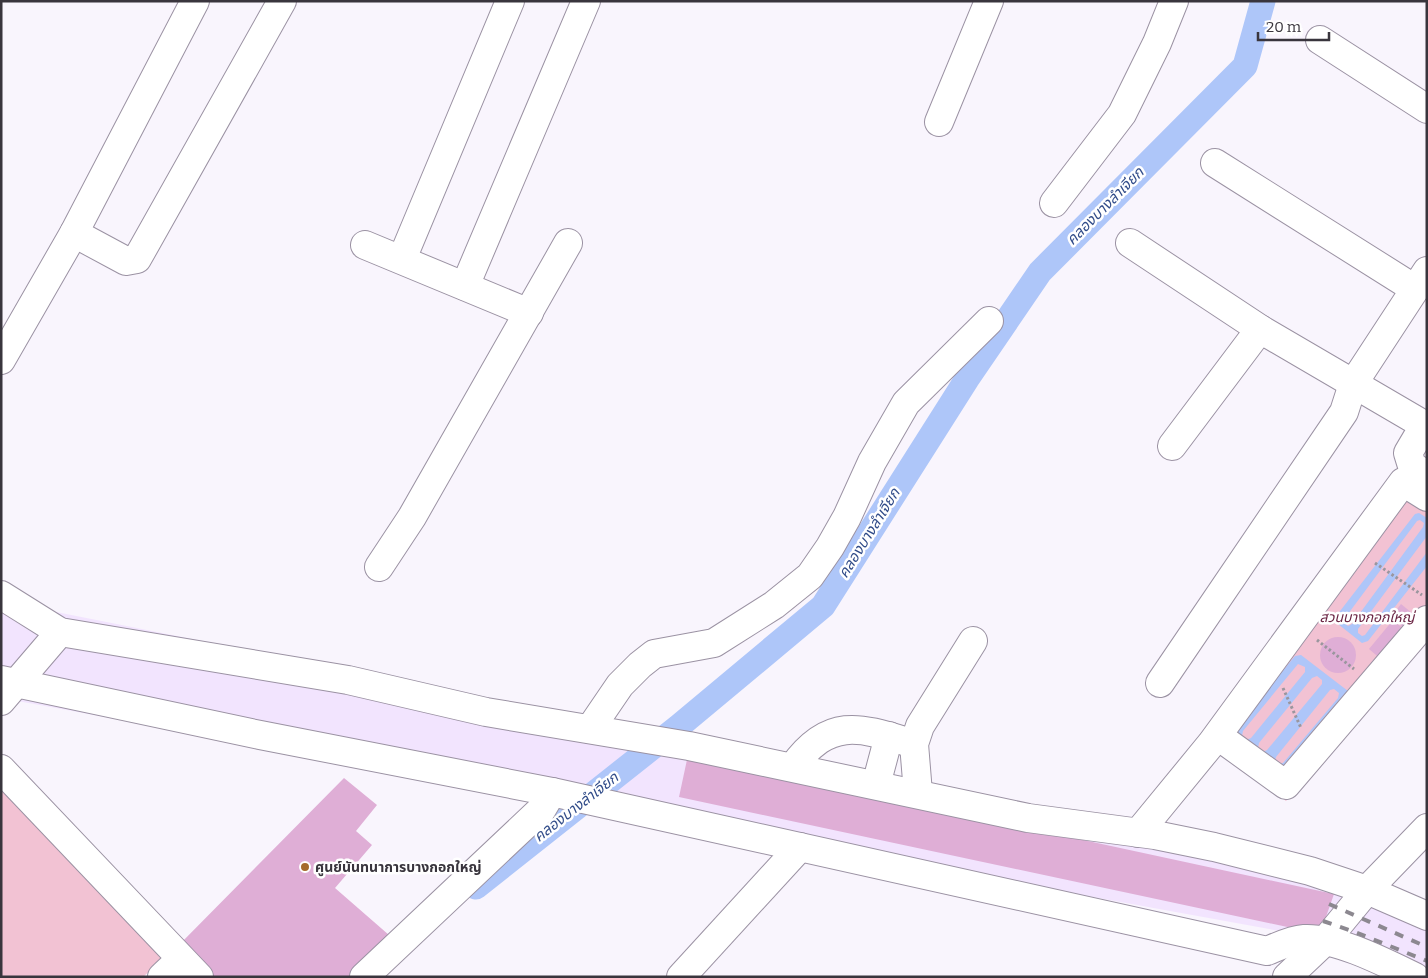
<svg xmlns="http://www.w3.org/2000/svg" width="1428" height="978" viewBox="0 0 1428 978" font-family="Bitter,'Noto Sans Thai',serif">
	<style>
		.built { fill: #f2e4fe }
		.green { fill: #f2c2d3 }
		.water { fill: #aec6f9; fill-rule: evenodd }
		.lines { fill: none; stroke-linecap: round; stroke-linejoin: round }
		.canal { stroke: #aec6f9; stroke-width: 25 }
		.building { fill: #dfaed6 }
		.minor-casing { stroke: #9b92a3; stroke-width: 30 }
		.path { stroke: #9a969e; stroke-width: 3; stroke-dasharray: 2.5 2.5; stroke-linecap: butt }
		.minor { stroke: #fff; stroke-width: 28 }
		.rail { stroke: #8c8890; stroke-width: 4; stroke-dasharray: 9 9; stroke-linecap: butt }
		.poi-dot { fill: #a56a2b; stroke: #fff; stroke-width: 2 }
		.labels { text-anchor: middle; stroke-width: 5; stroke-linejoin: round; paint-order: stroke }
		.park-label { font-size: 14px; font-style: italic; fill: #6a2443; stroke: #fff }
		.poi-label { font-size: 14px; font-weight: bold; fill: #39353d; stroke: #fff; text-anchor: start }
		.water-label { font-size: 15px; font-style: italic; fill: #314c89; stroke: #fff }
	</style>
	<rect width="100%" height="100%" fill="#f9f5fd"/>
	<polygon class="built" points="1,601 941,788 1351,892 1391,885 1427,906 1427,977 1340,942 1,698"/>
	<g class="green">
		<polygon points="1403,467 1427,482 1427,639 1286,801 1204,739"/>
		<polygon points="1,783 164,958 143,977 1,977"/>
	</g>
	<g class="water">
		<path d="M 1419,513 L 1427,518 L 1427,536 L 1358,629 L 1358,633 L 1362,636 L 1365,635 L 1427,552 L 1427,566 L 1368,641 L 1362,643 L 1338,624 L 1337,615 L 1415,514 ZM 1420,520 L 1424,523 L 1423,527 L 1352,624 L 1348,626 L 1345,623 L 1345,618 L 1417,521 Z"/>
		<path d="M 1301,655 L 1348,691 L 1348,697 L 1286,770 L 1233,731 L 1295,656 ZM 1298,664 L 1305,667 L 1305,672 L 1251,738 L 1246,740 L 1242,736 L 1243,731 ZM 1317,676 L 1322,680 L 1322,684 L 1267,750 L 1263,752 L 1258,748 L 1259,743 L 1312,678 ZM 1334,689 L 1339,693 L 1338,698 L 1283,763 L 1279,764 L 1275,761 L 1276,757 L 1330,690 Z"/>
	</g>
	<g class="lines">
		<polyline class="canal" points="476,887 678,727 823,606 967,379 1040,272 1245,66 1263,1"/>
	</g>
	<g class="building">
		<polygon points="1401,604 1423,622 1412,635 1391,617"/>
		<polygon points="1393,620 1407,632 1383,661 1369,649"/>
		<circle cx="1338" cy="655" r="18"/>
		<polygon points="688,755 1334,894 1320,934 679,797"/>
		<polygon points="344,778 377,805 356,831 372,845 335,888 397,942 359,977 204,977 176,948"/>
	</g>
	<g class="lines">
		<defs>
			<g id="minor">
				<polyline points="1320,40 1427,109"/>
				<polyline points="939,122 989,1"/>
				<polyline points="1215,163 1415,289"/>
				<polyline points="1054,203 1122,114 1157,43 1174,1"/>
				<polyline points="74,233 126,261 137,259 282,1"/>
				<polyline points="1130,243 1260,329 1419,422 1421,431 1408,453 1412,466 1427,475"/>
				<polyline points="365,245 529,313"/>
				<polyline points="402,259 510,1"/>
				<polyline points="465,286 586,1"/>
				<polyline points="1,360 74,233 195,1"/>
				<polyline points="1172,446 1260,329"/>
				<polyline points="379,567 412,517 568,243"/>
				<polyline points="1,595 60,632 348,680 486,712 689,746 1028,818 1155,835 1214,847 1310,871 1367,890 1427,916"/>
				<polyline points="1,680 260,735 552,792"/>
				<polyline points="1160,683 1344,412 1353,384 1427,271"/>
				<polyline points="1,701 60,632"/>
				<polyline points="590,729 620,685 640,665 654,654 714,643 774,605 810,576 830,547 847,517 872,462 906,403 989,321"/>
				<polyline points="1225,741 1286,785 1427,620"/>
				<path d="M 793,767 C 830,715 862,728 914,744"/>
				<polyline points="1,769 199,977"/>
				<polyline points="876,785 889,736"/>
				<polyline points="918,793 914,744 920,726 973,641"/>
				<polyline points="1138,833 1211,744 1403,482 1427,497"/>
				<polyline points="162,977 181,959"/>
				<path d="M 364,977 L 542,809 L 552,792 L 1267,951 C 1279,946 1291,940 1304,939 C 1336,937 1386,963 1415,977"/>
				<polyline points="681,977 800,847"/>
				<polyline points="1287,977 1325,941 1367,890 1427,828"/>
			</g>
		</defs>
		<use href="#minor" class="minor-casing"/>
		<g class="path">
			<polyline points="1375,563 1422,595"/>
			<polyline points="1317,640 1354,669"/>
			<polyline points="1283,688 1301,728"/>
		</g>
		<use href="#minor" class="minor"/>
		<g class="rail">
			<polyline points="1329,904 1427,947"/>
			<polyline points="1323,921 1355,932 1427,961"/>
		</g>
	</g>
	<circle class="poi-dot" cx="305" cy="867" r="5"/>
	<g class="labels">
		<g class="park-label">
			<text x="1367" y="622">สวนบางกอกใหญ่</text>
		</g>
		<g class="poi-label">
			<text x="315" y="872">ศูนย์นันทนาการบางกอกใหญ่</text>
		</g>
		<g class="water-label">
			<text transform="translate(1105 206) rotate(-45)" y="5">คลองบางลำเจียก</text>
			<text transform="translate(869 533) rotate(-58)" y="5">คลองบางลำเจียก</text>
			<text transform="translate(576 807) rotate(-38)" y="5">คลองบางลำเจียก</text>
		</g>
	</g>
	<rect width="1428" height="978" fill="none" stroke="#39353d" stroke-width="5"/>
	<path d="M1258 32v8h71v-8" fill="none" stroke="#39353d" stroke-width="2.5"/>
	<text x="1266" y="32" font-size="15" fill="#39353d" stroke="#ffffff" stroke-width="4" paint-order="stroke">20 m</text>
</svg>
